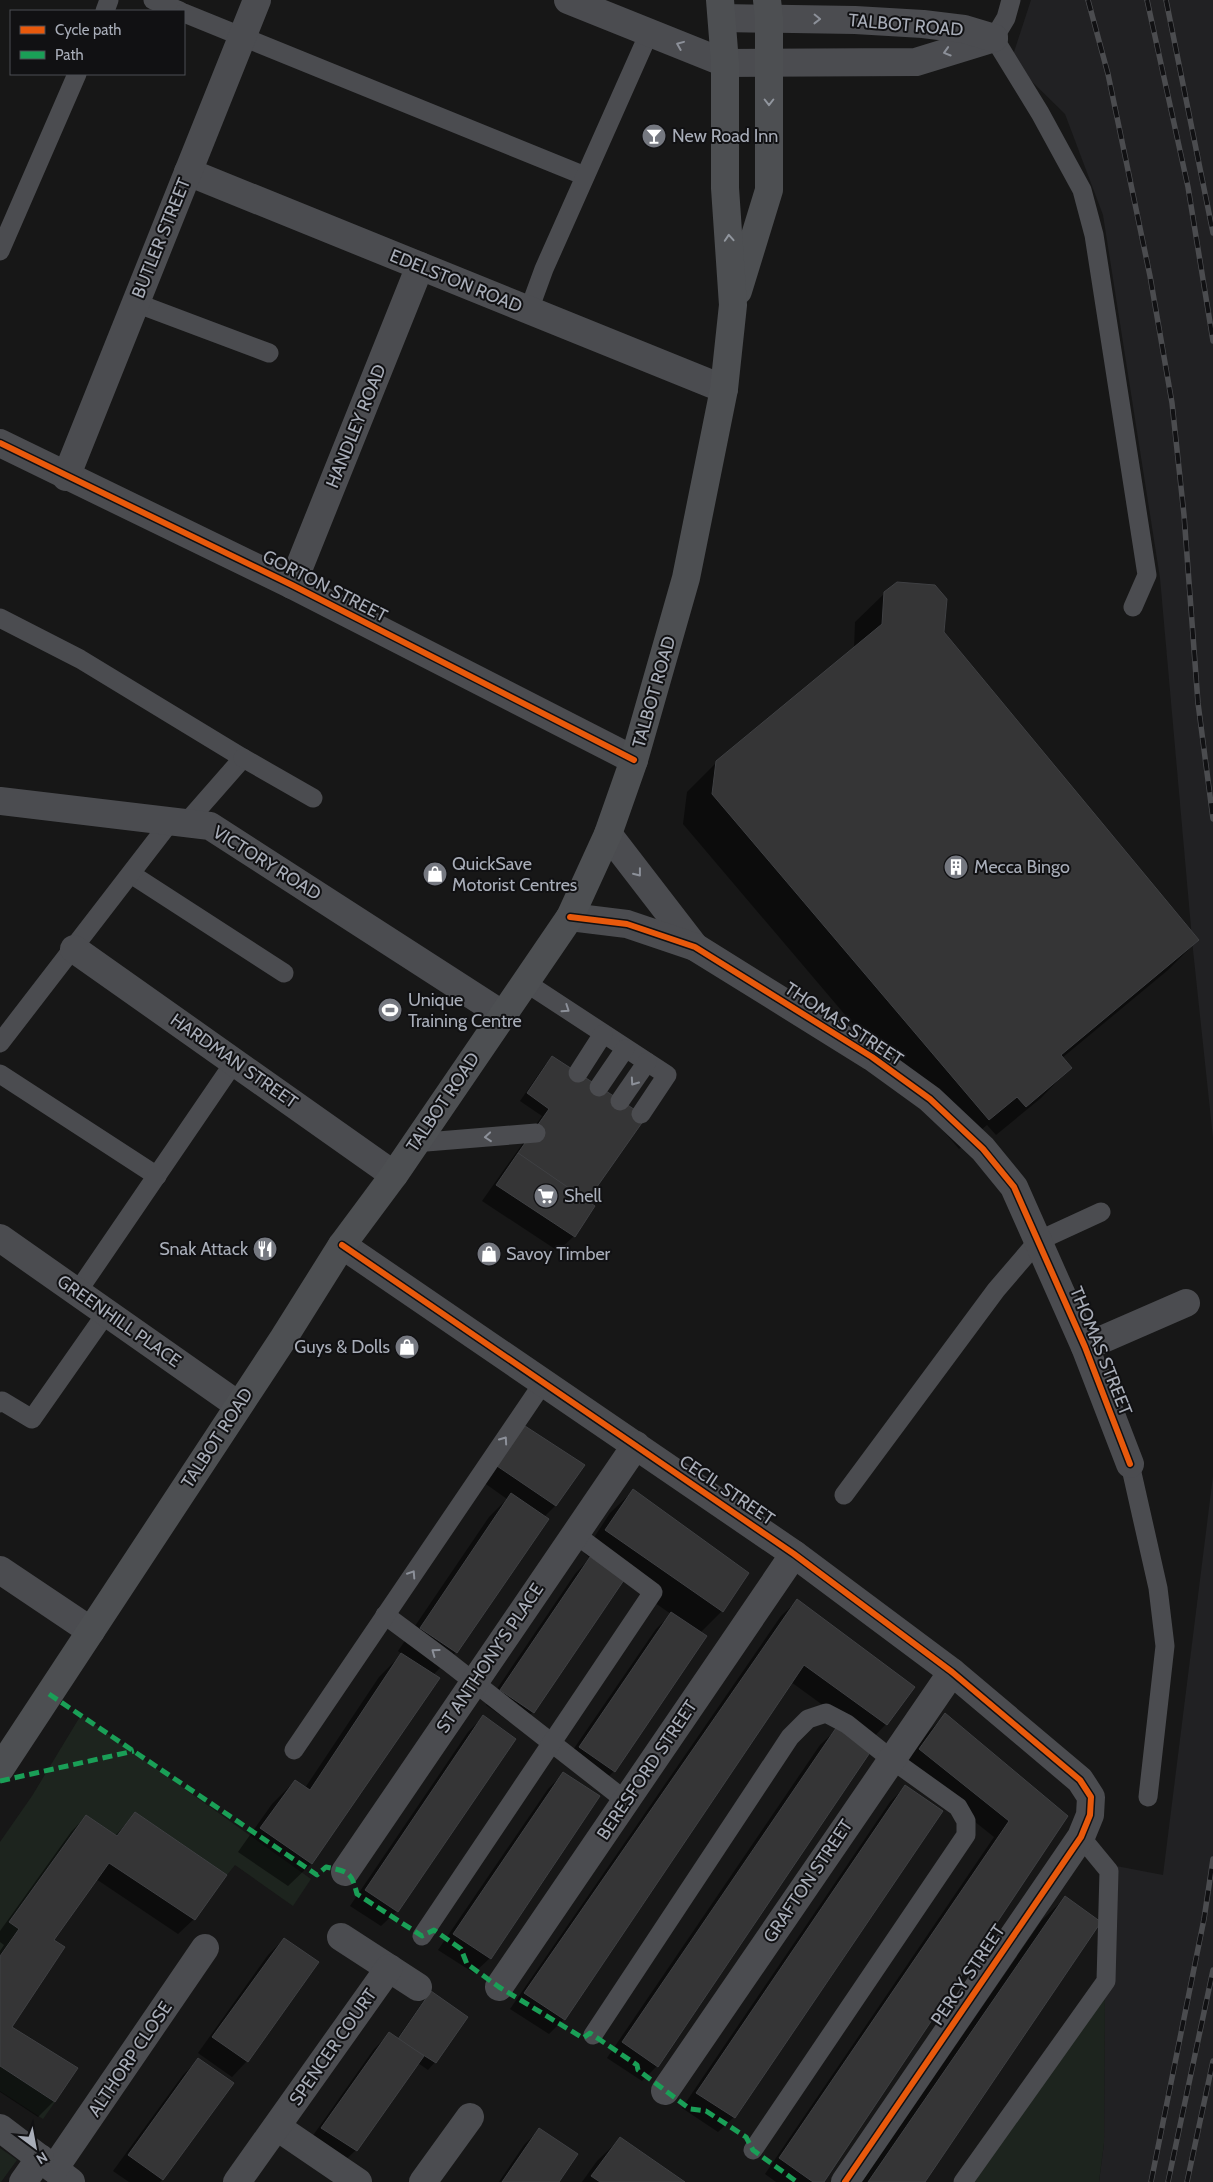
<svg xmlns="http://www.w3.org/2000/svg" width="1213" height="2182" viewBox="0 0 1213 2182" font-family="Cabin,sans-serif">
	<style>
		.built { fill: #212123 }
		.green { fill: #1d241e }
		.shadow { fill: #0007 }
		.building { fill: #353536; stroke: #3f4043 }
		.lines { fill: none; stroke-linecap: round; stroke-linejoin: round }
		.lane { stroke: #4b4c50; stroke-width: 19 }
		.street { stroke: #4b4c50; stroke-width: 28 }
		.primary { stroke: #4d4f52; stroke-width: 28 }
		.rail-casing { stroke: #4b4c4f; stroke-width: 5.5 }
		.rail { stroke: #111113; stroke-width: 4; stroke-dasharray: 11; stroke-linecap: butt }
		.quiet { stroke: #1a9f57; stroke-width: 5; stroke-dasharray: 10 5; stroke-linecap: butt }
		.cycleway-casing { stroke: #111113; stroke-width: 9 }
		.cycleway { stroke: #e8590c; stroke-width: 6 }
		.oneway { stroke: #8c9099 }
		.oneway2 { stroke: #91969e }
		.labels { text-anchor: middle; stroke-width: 4; stroke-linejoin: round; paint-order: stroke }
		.street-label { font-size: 18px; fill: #a8adb8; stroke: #111113 }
		.poi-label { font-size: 18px; fill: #a8adb8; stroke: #111113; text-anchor: start }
	</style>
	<rect width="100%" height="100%" fill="#171717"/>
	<g class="built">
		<polygon points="1031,0 1213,0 1213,1138 1193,950 1160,578 1103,215 1065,114 1011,61"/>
		<polygon points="1213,1476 1213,2182 1099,2182 1104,2143 1105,1988 1111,1865 1163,1875"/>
	</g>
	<g class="green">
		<polygon points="81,1715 311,1879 293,1906 235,1865 227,1875 135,1812 117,1836 86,1815 10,1922 19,1929 0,1955 0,1842 32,1796"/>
		<polygon points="1105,1988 1104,2143 1099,2182 972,2182"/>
		<polygon points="0,2066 55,2102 43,2119 0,2091"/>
		<polygon points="0,2148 17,2160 1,2182 0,2182"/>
	</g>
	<g class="shadow">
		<polygon points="885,593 1198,940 1168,970 1062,1058 1070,1068 1041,1098 996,1135 987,1125 959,1149 683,824 687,792 717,762 854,649 855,622"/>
		<polygon points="552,1058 586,1201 574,1236 558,1251 482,1201 542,1116 520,1101 545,1065"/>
		<polygon points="510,1443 583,1465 555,1506 544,1517 456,1652 433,1675 438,1678 311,1864 288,1886 238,1852 272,1804 295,1781 305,1788 379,1677 402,1654 398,1651 489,1517 507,1499 483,1482"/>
		<polygon points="633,1491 747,1573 722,1611 700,1633 614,1771 599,1786 564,1763 656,1629 671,1614 622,1580 533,1712 517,1727 486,1705 575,1574 590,1558 584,1553 610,1513"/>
		<polygon points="797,1601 886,1724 871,1740 791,1682 564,2019 549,2034 510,2009 781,1616"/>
		<polygon points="945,1715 1067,1816 822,2182 776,2182 765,2174 994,1837 904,1765 930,1730"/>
		<polygon points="483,1717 397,1911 381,1926 350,1906 468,1732"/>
		<polygon points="836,1730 657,2066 642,2081 607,2058 820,1745"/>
		<polygon points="563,1774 490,1958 474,1973 438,1950 548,1789"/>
		<polygon points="905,1787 734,2117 718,2132 682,2108 890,1802"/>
		<polygon points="135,1814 194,1919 178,1934 96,1879 52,1941 10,2027 76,2068 54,2101 38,2117 0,2092 0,1951 4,1945 0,1942 0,1931 71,1832 86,1816 115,1836"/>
		<polygon points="1065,1898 924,2182 862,2182 1042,1920"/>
		<polygon points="284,1939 247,2061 232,2077 198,2053 268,1955"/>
		<polygon points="431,1993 435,2062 428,2070 418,2063 356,2150 340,2165 307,2144 374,2049 389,2034 397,2039 424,2000"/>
		<polygon points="198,2060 163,2179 160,2182 129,2182 113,2171 183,2075"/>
		<polygon points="539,2130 557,2182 499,2182 524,2145"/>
		<polygon points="620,2139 683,2182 582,2182 597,2161"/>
	</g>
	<g class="building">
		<polygon points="897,582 935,585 947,599 944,632 1199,940 1061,1055 1072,1068 1026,1107 1017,1097 989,1120 712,794 716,761 882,624 884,592"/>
		<polygon points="552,1056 646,1117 587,1201 518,1153 549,1109 527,1093"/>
		<polygon points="518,1153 595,1206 575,1237 496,1185"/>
		<polygon points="525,1426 585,1465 556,1506 497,1466"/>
		<polygon points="633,1489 749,1573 723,1612 605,1530"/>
		<polygon points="511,1493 549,1519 457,1653 420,1628"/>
		<polygon points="590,1557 624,1580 534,1713 500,1690"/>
		<polygon points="797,1599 915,1687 887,1725 804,1665 565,2020 524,1993"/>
		<polygon points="671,1612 707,1636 615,1772 579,1747"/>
		<polygon points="401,1653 440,1678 312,1864 260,1828 295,1780 310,1790"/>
		<polygon points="945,1713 1068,1816 824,2182 813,2182 779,2158 1009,1821 919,1749"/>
		<polygon points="483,1715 516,1739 398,1912 365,1890"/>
		<polygon points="836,1728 871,1751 658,2067 622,2042"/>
		<polygon points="563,1772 600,1796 491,1959 453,1934"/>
		<polygon points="905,1785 943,1811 735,2118 696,2093"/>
		<polygon points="135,1812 227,1875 195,1920 109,1863 54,1940 65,1947 12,2027 78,2068 55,2102 0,2066 0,1956 19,1929 9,1922 86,1815 117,1836"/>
		<polygon points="1065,1896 1101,1922 925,2182 868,2182"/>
		<polygon points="284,1938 319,1962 248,2062 212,2037"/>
		<polygon points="431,1991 468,2017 436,2063 398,2039"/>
		<polygon points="389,2032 424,2056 357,2151 321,2128"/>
		<polygon points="198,2058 234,2083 163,2180 128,2155"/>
		<polygon points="539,2128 578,2154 559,2182 502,2182"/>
		<polygon points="620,2137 685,2182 600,2182 591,2176"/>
	</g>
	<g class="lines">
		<g class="lane">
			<polyline points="153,0 180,11"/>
			<polyline points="1011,0 1006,18 994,38 1040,113 1082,190 1094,235 1147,575 1133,607"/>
			<polyline points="105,11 109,0"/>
			<polyline points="184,13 585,176"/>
			<polyline points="0,251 77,74"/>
			<polyline points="136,303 269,353"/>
			<polyline points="529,310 544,269 649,33"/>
			<polyline points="0,618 80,659 243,758 186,823"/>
			<polyline points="243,758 313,798"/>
			<polyline points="131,874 284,973"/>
			<polyline points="525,982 667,1075 641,1114"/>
			<polyline points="0,1043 171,821"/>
			<polyline points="578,1073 603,1034"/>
			<polyline points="0,1074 157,1176"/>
			<polyline points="599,1087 625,1049"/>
			<polyline points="620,1101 647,1062"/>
			<polyline points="414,1143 536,1133"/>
			<polyline points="78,1291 235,1061"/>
			<polyline points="0,1403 2,1401 32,1419 107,1312"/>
			<polyline points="1130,1464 1158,1588 1165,1646 1148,1797"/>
			<polyline points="844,1495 996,1290 1038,1241 1101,1212"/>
			<polyline points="385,1615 447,1661 626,1801"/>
			<polyline points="294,1750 543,1383"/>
			<polyline points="422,1936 653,1592 575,1534"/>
			<polyline points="593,2035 790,1737 808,1719 826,1713 847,1724 891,1759 958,1807 966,1821 966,1835 753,2150"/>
			<polyline points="963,2182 1106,1981 1109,1871 1081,1837"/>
		</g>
		<g class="street">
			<polyline points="568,0 725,63 916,62 994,38"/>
			<polyline points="722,18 855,20 923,24 964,29 994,38"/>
			<polyline points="188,172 724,389"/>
			<polyline points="0,443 292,585 634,760"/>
			<polyline points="66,477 257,0"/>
			<polyline points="292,585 420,266"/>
			<polyline points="0,801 210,826 503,1015"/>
			<polyline points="608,834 695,947"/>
			<polyline points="570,917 627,924 695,947 872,1057 930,1099 983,1149 1014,1187 1085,1347 1130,1464"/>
			<polyline points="74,949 394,1175"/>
			<polyline points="0,1238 238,1405"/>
			<polyline points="342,1245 794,1554 952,1672 1080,1780 1091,1797 1090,1815 1081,1837 845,2182"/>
			<polyline points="1085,1347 1186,1303"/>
			<polyline points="0,1570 91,1631"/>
			<polyline points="345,1872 636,1445"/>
			<polyline points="341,1937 418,1987"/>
			<polyline points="499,1987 794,1554"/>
			<polyline points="665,2091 952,1672"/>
			<polyline points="277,2127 358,2182"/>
			<polyline points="0,2128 71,2182"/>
			<polyline points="54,2169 205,1948"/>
			<polyline points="23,2182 40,2158"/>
			<polyline points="237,2182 389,1968"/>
			<polyline points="423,2182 470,2117"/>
		</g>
		<g class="primary">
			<polyline points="738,291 769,190 769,18 767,0"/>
			<polyline points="0,1769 283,1339 342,1245 394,1175 570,917 608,834 634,760 686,578 724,389 733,305 725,188 725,63 720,0"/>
		</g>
		<defs>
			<g id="rail">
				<polyline points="1088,0 1108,74 1150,276 1172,403 1184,515 1198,703 1213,819"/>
				<polyline points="1147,0 1188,187 1213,341"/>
				<polyline points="1166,0 1213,233"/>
				<polyline points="1151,2182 1204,1919 1213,1859"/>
				<polyline points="1168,2182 1213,1970"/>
				<polyline points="1187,2182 1213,2061"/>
			</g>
		</defs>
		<use href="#rail" class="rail-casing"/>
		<use href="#rail" class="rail"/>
		<g class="quiet">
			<path d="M 49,1694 L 317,1875 L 326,1867 C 349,1872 351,1871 357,1894 L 422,1936 L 434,1930 L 461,1949 L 467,1964 L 499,1987 L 583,2038 L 590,2033 L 593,2035 L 637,2065 L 638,2070 L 690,2109 L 706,2111 L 746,2137 L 753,2150 L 797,2182"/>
			<polyline points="0,1781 134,1751"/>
		</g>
		<defs>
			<g id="cycleway">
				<polyline points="0,443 292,585 634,760"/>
				<polyline points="570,917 627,924 695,947 872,1057 930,1099 983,1149 1014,1187 1085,1347 1130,1464"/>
				<polyline points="342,1245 794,1554 952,1672 1080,1780 1091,1797 1090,1815 1081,1837 845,2182"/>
			</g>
		</defs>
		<use href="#cycleway" class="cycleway-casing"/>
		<use href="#cycleway" class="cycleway"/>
	</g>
	<defs><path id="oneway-chevron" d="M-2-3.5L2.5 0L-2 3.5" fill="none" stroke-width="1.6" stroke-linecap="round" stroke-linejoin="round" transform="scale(1.25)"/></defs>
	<g class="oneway">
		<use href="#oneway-chevron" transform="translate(817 19) rotate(1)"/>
		<use href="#oneway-chevron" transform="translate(680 45) rotate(-158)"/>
		<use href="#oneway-chevron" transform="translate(947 52) rotate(163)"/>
		<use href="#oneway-chevron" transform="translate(638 873) rotate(52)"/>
		<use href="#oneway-chevron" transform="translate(566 1009) rotate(34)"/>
		<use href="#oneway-chevron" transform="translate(634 1082) rotate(125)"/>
		<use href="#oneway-chevron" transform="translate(488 1137) rotate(175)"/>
		<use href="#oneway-chevron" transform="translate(504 1440) rotate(-55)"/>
		<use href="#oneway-chevron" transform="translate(412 1574) rotate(-57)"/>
		<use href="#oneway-chevron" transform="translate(435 1652) rotate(-144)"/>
	</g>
	<g class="oneway2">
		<use href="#oneway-chevron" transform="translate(769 102) rotate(90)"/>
		<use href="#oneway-chevron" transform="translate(729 238) rotate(-94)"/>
	</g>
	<defs>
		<symbol id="bar-disc" viewBox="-11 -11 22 22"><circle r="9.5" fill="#757880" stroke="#111113"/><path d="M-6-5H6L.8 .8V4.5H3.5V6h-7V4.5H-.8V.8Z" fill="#fff"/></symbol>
		<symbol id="building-disc" viewBox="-11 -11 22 22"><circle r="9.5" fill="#757880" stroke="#111113"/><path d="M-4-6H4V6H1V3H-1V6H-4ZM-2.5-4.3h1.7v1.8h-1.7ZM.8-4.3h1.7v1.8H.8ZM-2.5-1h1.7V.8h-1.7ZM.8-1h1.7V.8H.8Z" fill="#fff"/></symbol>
		<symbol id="shop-disc" viewBox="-11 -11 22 22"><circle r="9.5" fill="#757880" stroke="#111113"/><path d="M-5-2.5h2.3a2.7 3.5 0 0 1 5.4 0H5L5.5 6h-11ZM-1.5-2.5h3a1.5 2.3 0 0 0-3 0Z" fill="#fff"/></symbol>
		<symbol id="stadium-disc" viewBox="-11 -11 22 22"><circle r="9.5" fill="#757880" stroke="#111113"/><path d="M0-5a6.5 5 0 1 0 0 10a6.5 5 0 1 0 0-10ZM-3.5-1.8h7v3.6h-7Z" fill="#fff"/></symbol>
		<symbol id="supermarket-disc" viewBox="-11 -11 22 22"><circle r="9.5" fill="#757880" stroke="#111113"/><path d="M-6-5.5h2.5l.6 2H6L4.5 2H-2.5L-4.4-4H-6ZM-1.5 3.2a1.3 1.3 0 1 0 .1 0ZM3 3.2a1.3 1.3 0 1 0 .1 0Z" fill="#fff"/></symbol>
		<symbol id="restaurant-disc" viewBox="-11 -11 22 22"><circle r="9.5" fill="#757880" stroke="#111113"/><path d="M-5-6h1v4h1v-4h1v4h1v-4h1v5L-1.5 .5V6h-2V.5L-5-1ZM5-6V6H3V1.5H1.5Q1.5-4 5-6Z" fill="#fff"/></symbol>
	</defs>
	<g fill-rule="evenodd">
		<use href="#bar-disc" x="640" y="122" width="28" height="28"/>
		<use href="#building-disc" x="942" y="853" width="28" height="28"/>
		<use href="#shop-disc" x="421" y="860" width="28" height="28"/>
		<use href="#stadium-disc" x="376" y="996" width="28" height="28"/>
		<use href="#supermarket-disc" x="532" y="1182" width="28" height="28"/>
		<use href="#restaurant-disc" x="251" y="1235" width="28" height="28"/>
		<use href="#shop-disc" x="475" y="1240" width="28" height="28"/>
		<use href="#shop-disc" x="393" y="1333" width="28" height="28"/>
	</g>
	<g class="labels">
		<g class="street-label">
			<text transform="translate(906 25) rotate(5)" y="6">TALBOT ROAD</text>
			<text transform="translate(161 238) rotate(-68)" y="6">BUTLER STREET</text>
			<text transform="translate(456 281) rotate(22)" y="6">EDELSTON ROAD</text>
			<text transform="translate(356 426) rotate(-68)" y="6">HANDLEY ROAD</text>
			<text transform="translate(325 586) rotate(27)" y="6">GORTON STREET</text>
			<text transform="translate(654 692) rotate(-74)" y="6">TALBOT ROAD</text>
			<text transform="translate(267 863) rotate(32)" y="6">VICTORY ROAD</text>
			<text transform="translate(844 1024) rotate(33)" y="6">THOMAS STREET</text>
			<text transform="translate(234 1061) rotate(35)" y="6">HARDMAN STREET</text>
			<text transform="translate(443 1102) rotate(-56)" y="6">TALBOT ROAD</text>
			<text transform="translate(119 1321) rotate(35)" y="6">GREENHILL PLACE</text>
			<text transform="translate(1101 1351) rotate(68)" y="6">THOMAS STREET</text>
			<text transform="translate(217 1438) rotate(-57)" y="6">TALBOT ROAD</text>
			<text transform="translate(727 1490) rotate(34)" y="6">CECIL STREET</text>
			<text transform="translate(490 1658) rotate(-56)" y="6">ST ANTHONY'S PLACE</text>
			<text transform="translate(647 1770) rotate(-56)" y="6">BERESFORD STREET</text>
			<text transform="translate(808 1881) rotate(-56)" y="6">GRAFTON STREET</text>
			<text transform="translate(968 1975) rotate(-56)" y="6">PERCY STREET</text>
			<text transform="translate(333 2047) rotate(-55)" y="6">SPENCER COURT</text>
			<text transform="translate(130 2059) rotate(-56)" y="6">ALTHORP CLOSE</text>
		</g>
		<g class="poi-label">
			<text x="672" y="142">New Road Inn</text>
			<text x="452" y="870">QuickSave<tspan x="452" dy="21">Motorist Centres</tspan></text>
			<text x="974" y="873">Mecca Bingo</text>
			<text x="408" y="1006">Unique<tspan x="408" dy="21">Training Centre</tspan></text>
			<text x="564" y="1202">Shell</text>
			<text x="248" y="1255" text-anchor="end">Snak Attack</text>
			<text x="506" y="1260">Savoy Timber</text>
			<text x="390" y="1353" text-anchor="end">Guys &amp; Dolls</text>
		</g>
	</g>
	<rect x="10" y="10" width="175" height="65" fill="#111113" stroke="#4d4f55"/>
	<rect x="20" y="26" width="25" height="8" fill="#e8590c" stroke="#4d4f55"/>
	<text x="55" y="35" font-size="15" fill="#a8adb8">Cycle path</text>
	<rect x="20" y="51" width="25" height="8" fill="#1a9f57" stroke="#4d4f55"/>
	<text x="55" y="60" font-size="15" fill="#a8adb8">Path</text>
	<g transform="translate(35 2147) rotate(148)" stroke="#111113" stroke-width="4" paint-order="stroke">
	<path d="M0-4L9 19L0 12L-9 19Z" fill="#a8adb8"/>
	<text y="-8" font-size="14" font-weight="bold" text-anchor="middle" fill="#a8adb8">N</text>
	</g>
</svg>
